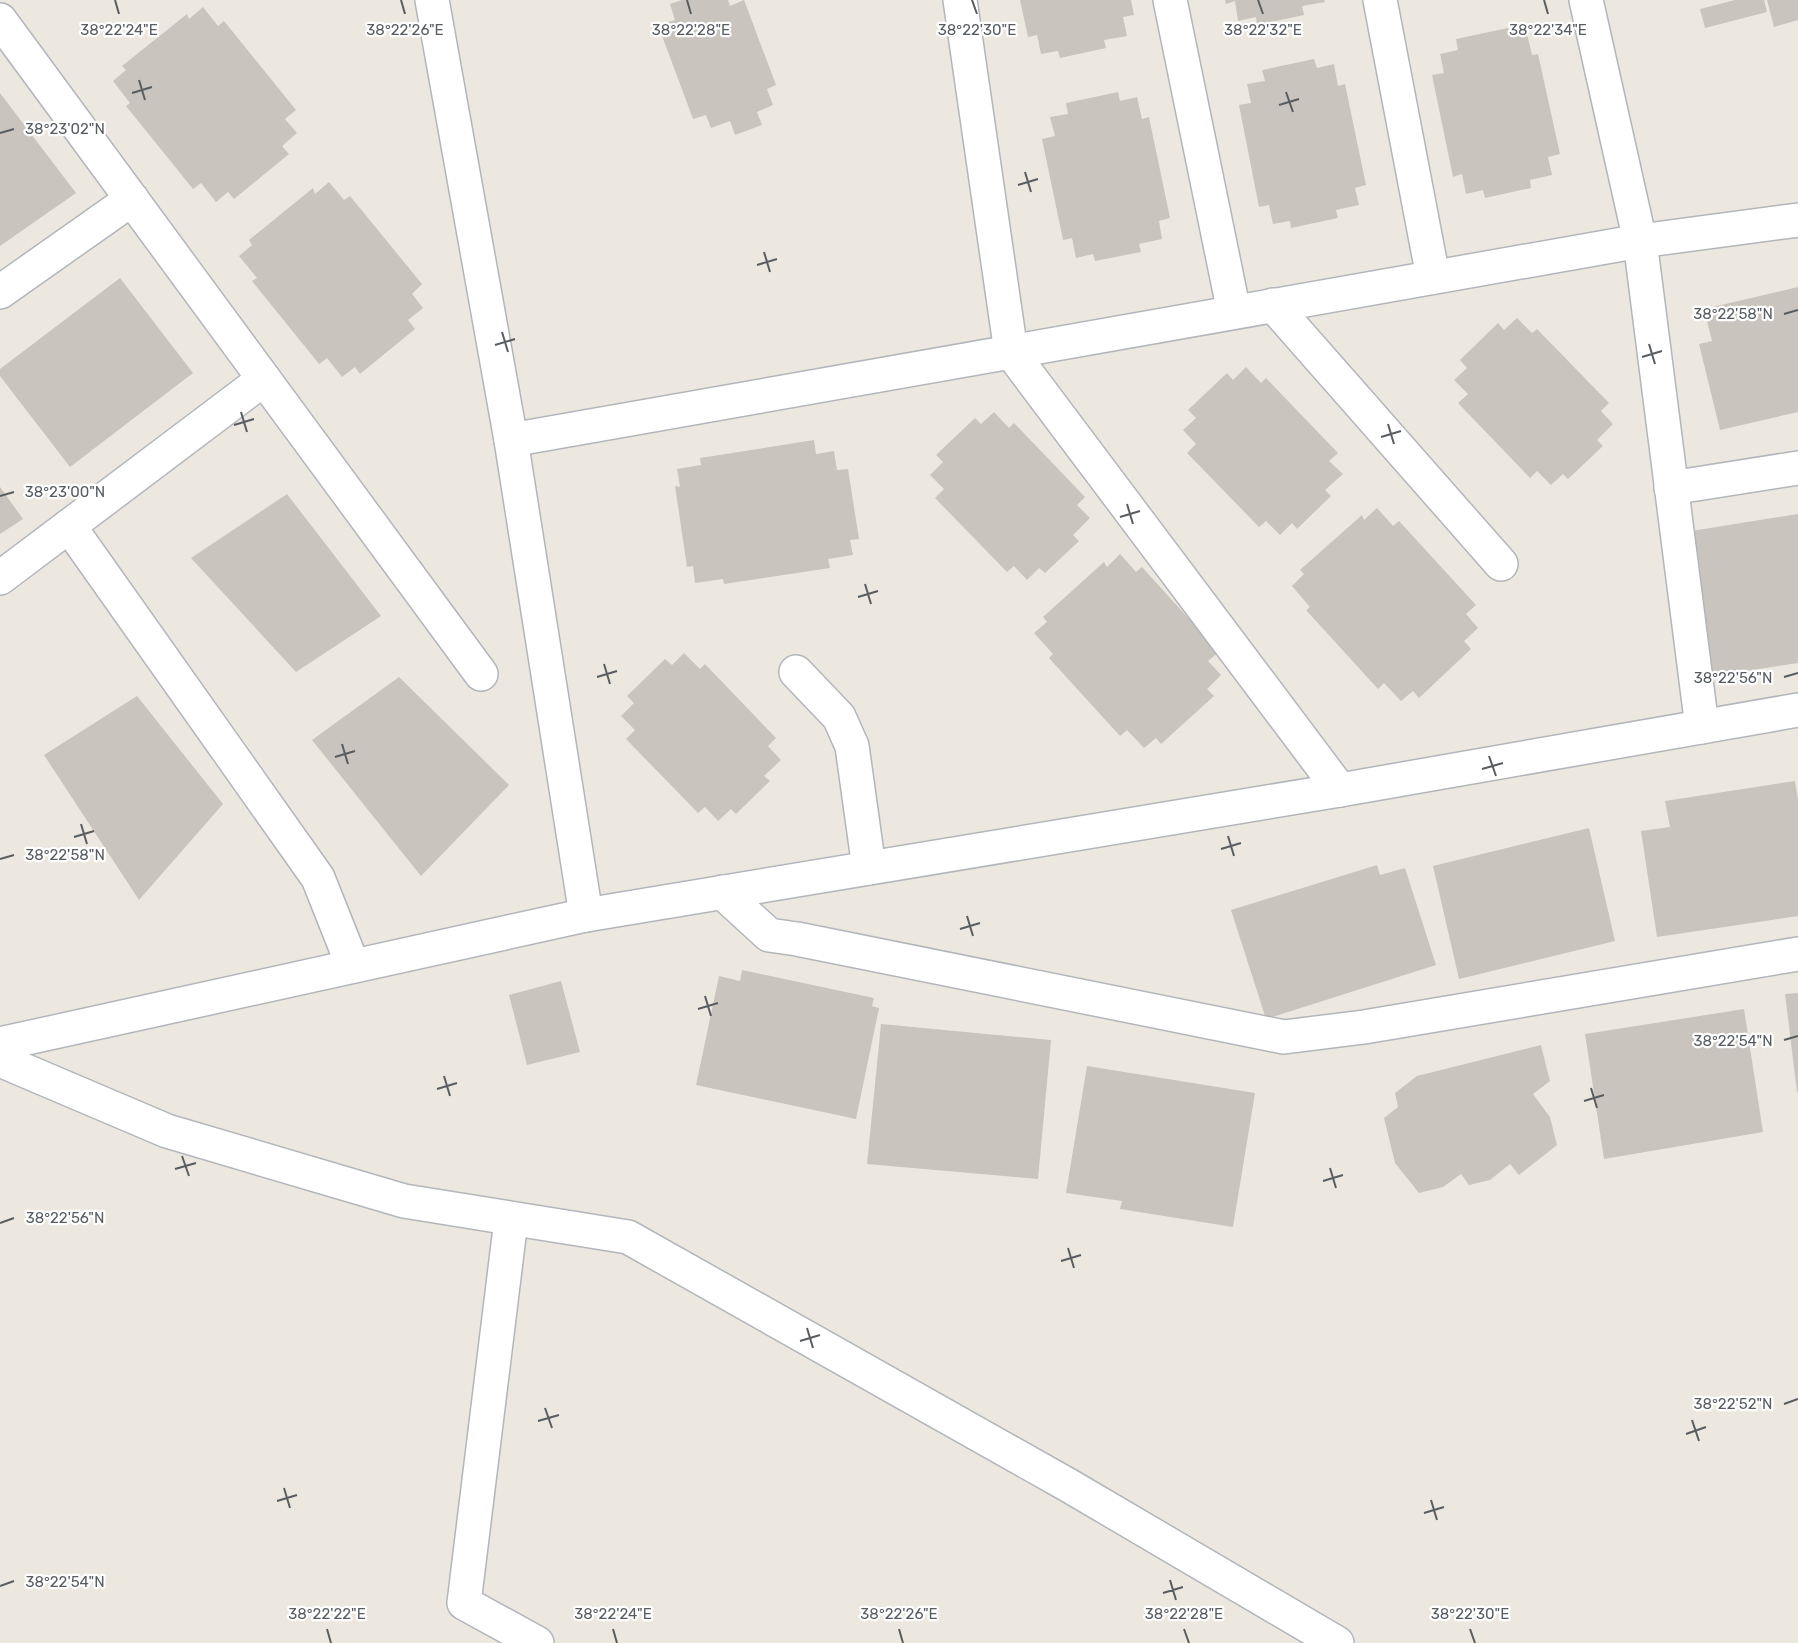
<svg xmlns="http://www.w3.org/2000/svg" width="1798" height="1643" viewBox="0 0 1798 1643" font-family="Rubik,sans-serif">
	<style>
		.building { fill: #c9c5be }
		.lines { fill: none; stroke-linecap: round; stroke-linejoin: round }
		.minor-casing { stroke: #b2b6bb; stroke-width: 36 }
		.minor { stroke: #fff; stroke-width: 33 }
		.ticks { fill: none; stroke: #585d61; stroke-width: 2 }
		.ticks-label { font-size: 15px; text-anchor: middle; fill: #585d61; stroke: #fff; stroke-width: 4.5; stroke-linejoin: round; paint-order: stroke }
	</style>
	<rect width="100%" height="100%" fill="#ece8df"/>
	<g class="building">
		<polygon points="682,0 728,0 730,6 744,0 776,85 767,89 773,105 757,112 762,125 735,135 730,121 711,128 706,115 693,119 658,25 675,20 670,4"/>
		<polygon points="1020,0 1131,0 1134,15 1123,17 1127,36 1104,40 1106,48 1060,58 1058,51 1041,54 1037,35 1028,37"/>
		<polygon points="1225,0 1324,0 1325,2 1302,6 1304,15 1257,25 1256,17 1238,21 1235,1 1226,4"/>
		<polygon points="1735,0 1764,0 1767,12 1705,28 1700,9"/>
		<polygon points="1767,0 1798,0 1798,20 1774,27"/>
		<polygon points="203,7 218,26 224,21 296,110 285,119 297,133 282,146 289,154 234,199 228,192 216,202 201,183 193,189 126,106 130,103 113,81 126,70 122,66 187,14 189,19"/>
		<polygon points="1508,28 1510,37 1527,34 1532,55 1538,54 1560,154 1548,157 1552,175 1530,180 1531,188 1485,198 1483,190 1466,194 1462,174 1453,177 1432,75 1444,73 1440,54 1458,50 1456,39"/>
		<polygon points="1314,59 1317,68 1334,64 1338,86 1345,84 1366,185 1355,188 1359,205 1336,210 1338,218 1291,228 1290,221 1273,224 1269,205 1259,207 1239,105 1251,103 1247,84 1265,81 1262,70"/>
		<polygon points="1118,92 1120,101 1137,97 1142,119 1149,117 1170,218 1159,221 1162,239 1139,244 1141,252 1095,261 1093,254 1076,258 1072,238 1063,240 1042,139 1055,136 1050,117 1068,114 1066,103"/>
		<polygon points="0,93 76,193 0,246"/>
		<polygon points="329,182 344,200 350,196 422,284 412,294 423,308 408,320 415,329 360,374 355,367 342,377 327,358 319,364 252,281 257,278 239,256 252,245 249,240 313,188 315,194"/>
		<polygon points="120,278 193,373 70,467 0,376 0,369"/>
		<polygon points="1798,287 1798,412 1720,430 1699,344 1712,341 1704,309"/>
		<polygon points="1517,318 1532,333 1537,329 1609,403 1601,411 1613,424 1597,440 1603,446 1568,479 1563,474 1551,485 1537,471 1530,478 1458,403 1468,394 1454,380 1467,368 1460,360 1498,323 1504,330"/>
		<polygon points="1246,367 1261,383 1266,378 1338,453 1329,461 1343,474 1325,490 1331,496 1297,529 1292,523 1280,535 1266,521 1259,527 1187,453 1196,444 1183,430 1196,418 1188,410 1227,373 1233,380"/>
		<polygon points="994,412 1009,428 1014,423 1085,497 1077,505 1090,518 1073,535 1079,541 1045,573 1039,568 1027,580 1014,566 1007,572 935,498 944,489 930,475 943,462 936,455 975,418 981,424"/>
		<polygon points="814,440 816,454 834,451 837,470 848,469 859,539 850,540 853,555 828,559 830,568 724,584 723,579 695,583 693,566 687,567 675,486 680,487 677,469 701,465 700,458"/>
		<polygon points="0,487 23,519 0,534"/>
		<polygon points="287,494 381,616 296,672 191,558"/>
		<polygon points="1377,508 1393,526 1399,521 1476,605 1466,614 1478,628 1464,641 1471,649 1419,698 1413,691 1401,701 1384,683 1378,689 1306,610 1310,607 1292,586 1304,574 1300,570 1362,515 1364,520"/>
		<polygon points="1798,514 1798,663 1707,677 1685,532"/>
		<polygon points="1120,554 1136,572 1142,567 1219,652 1208,661 1221,675 1207,689 1214,696 1161,744 1156,738 1144,748 1127,730 1120,736 1049,658 1053,654 1034,633 1047,622 1043,617 1104,562 1107,567"/>
		<polygon points="684,653 700,669 705,664 776,738 768,746 781,760 764,776 770,781 736,814 731,809 718,821 705,807 698,813 626,739 635,730 621,716 634,703 627,696 665,659 672,665"/>
		<polygon points="399,677 509,785 421,876 312,740"/>
		<polygon points="137,696 223,804 139,900 44,755"/>
		<polygon points="1795,781 1798,800 1798,916 1657,937 1641,831 1670,827 1665,801"/>
		<polygon points="1589,828 1615,941 1459,979 1433,866"/>
		<polygon points="1377,865 1380,875 1405,868 1436,965 1266,1019 1231,910"/>
		<polygon points="742,970 874,998 872,1006 879,1008 856,1119 696,1085 719,976 740,981"/>
		<polygon points="561,981 580,1052 527,1065 509,995"/>
		<polygon points="1798,993 1798,1092 1797,1092 1785,994"/>
		<polygon points="1744,1009 1763,1132 1604,1159 1585,1034"/>
		<polygon points="881,1024 1051,1040 1038,1179 867,1164"/>
		<polygon points="1541,1045 1550,1081 1533,1094 1550,1117 1557,1145 1519,1175 1510,1164 1490,1180 1469,1185 1461,1174 1443,1187 1419,1193 1395,1163 1384,1118 1398,1107 1395,1093 1417,1076"/>
		<polygon points="1087,1066 1255,1093 1233,1227 1120,1209 1122,1201 1066,1193"/>
	</g>
	<g class="lines">
		<defs>
			<g id="minor">
				<polyline points="432,0 511,440 1640,241 1798,220"/>
				<polyline points="960,0 1011,352 1340,790"/>
				<polyline points="1170,0 1234,312"/>
				<polyline points="1380,0 1433,277"/>
				<polyline points="1586,0 1640,241 1702,727"/>
				<polyline points="0,20 481,674"/>
				<polyline points="0,292 132,199"/>
				<polyline points="1273,305 1501,564"/>
				<polyline points="511,440 586,915"/>
				<polyline points="1671,488 1798,468"/>
				<polyline points="69,526 318,878 353,966"/>
				<polyline points="0,578 264,379"/>
				<polyline points="796,672 839,717 852,746 869,868"/>
				<polyline points="722,892 769,935 797,939 1284,1037 1364,1027 1798,954"/>
				<polyline points="0,1044 586,915 1340,790 1798,710"/>
				<polyline points="0,1060 167,1131 404,1201 628,1237 1068,1485 1337,1643"/>
				<polyline points="511,1220 464,1603 537,1643"/>
			</g>
		</defs>
		<use href="#minor" class="minor-casing"/>
		<use href="#minor" class="minor"/>
	</g>
	<path class="ticks" d="M 115,0 L 119,14M 401,0 L 405,14M 687,0 L 691,14M 972,0 L 977,14M 1258,0 L 1263,14M 1544,0 L 1548,14M 139,80 L 145,100M 1286,92 L 1293,112M 132,93 L 152,87M 1279,105 L 1299,99M 0,133 L 14,129M 1025,172 L 1031,192M 1018,185 L 1038,179M 764,252 L 770,272M 757,265 L 777,259M 1784,314 L 1798,310M 502,332 L 508,352M 1649,344 L 1655,364M 495,345 L 515,339M 1642,357 L 1662,351M 241,412 L 247,432M 1388,424 L 1394,444M 234,425 L 254,419M 1381,437 L 1401,431M 0,496 L 14,492M 1127,504 L 1133,524M 1120,517 L 1140,511M 865,584 L 871,604M 858,597 L 878,591M 604,664 L 610,684M 597,677 L 617,671M 1784,677 L 1798,673M 342,744 L 348,764M 1489,756 L 1496,776M 335,757 L 355,751M 1482,769 L 1503,763M 81,824 L 87,844M 1228,836 L 1234,856M 74,837 L 94,831M 1221,849 L 1241,843M 0,859 L 14,855M 967,916 L 973,936M 960,929 L 980,923M 705,996 L 711,1016M 698,1009 L 718,1003M 1784,1040 L 1798,1036M 444,1076 L 450,1096M 1591,1088 L 1597,1108M 437,1089 L 457,1083M 1584,1101 L 1604,1095M 182,1156 L 189,1176M 1330,1168 L 1336,1188M 175,1169 L 196,1163M 1323,1181 L 1343,1175M 0,1223 L 14,1218M 1068,1248 L 1074,1268M 1061,1261 L 1081,1255M 807,1328 L 813,1348M 800,1341 L 820,1335M 1784,1404 L 1798,1399M 545,1408 L 552,1428M 1692,1420 L 1699,1441M 538,1421 L 559,1415M 1686,1434 L 1706,1427M 284,1488 L 290,1508M 1431,1500 L 1437,1520M 277,1501 L 297,1495M 1424,1513 L 1444,1507M 1170,1580 L 1176,1600M 0,1586 L 14,1581M 1163,1593 L 1183,1587M 327,1629 L 331,1643M 613,1629 L 617,1643M 899,1629 L 903,1643M 1184,1629 L 1189,1643M 1470,1629 L 1475,1643"/>
	<g class="ticks-label">
		<text x="119" y="35">38°22'24"E</text>
		<text x="405" y="35">38°22'26"E</text>
		<text x="691" y="35">38°22'28"E</text>
		<text x="977" y="35">38°22'30"E</text>
		<text x="1263" y="35">38°22'32"E</text>
		<text x="1548" y="35">38°22'34"E</text>
		<text x="65" y="134">38°23'02"N</text>
		<text x="1733" y="319">38°22'58"N</text>
		<text x="65" y="497">38°23'00"N</text>
		<text x="1733" y="683">38°22'56"N</text>
		<text x="65" y="860">38°22'58"N</text>
		<text x="1733" y="1046">38°22'54"N</text>
		<text x="65" y="1223">38°22'56"N</text>
		<text x="1733" y="1409">38°22'52"N</text>
		<text x="65" y="1587">38°22'54"N</text>
		<text x="327" y="1619">38°22'22"E</text>
		<text x="613" y="1619">38°22'24"E</text>
		<text x="899" y="1619">38°22'26"E</text>
		<text x="1184" y="1619">38°22'28"E</text>
		<text x="1470" y="1619">38°22'30"E</text>
	</g>
</svg>
